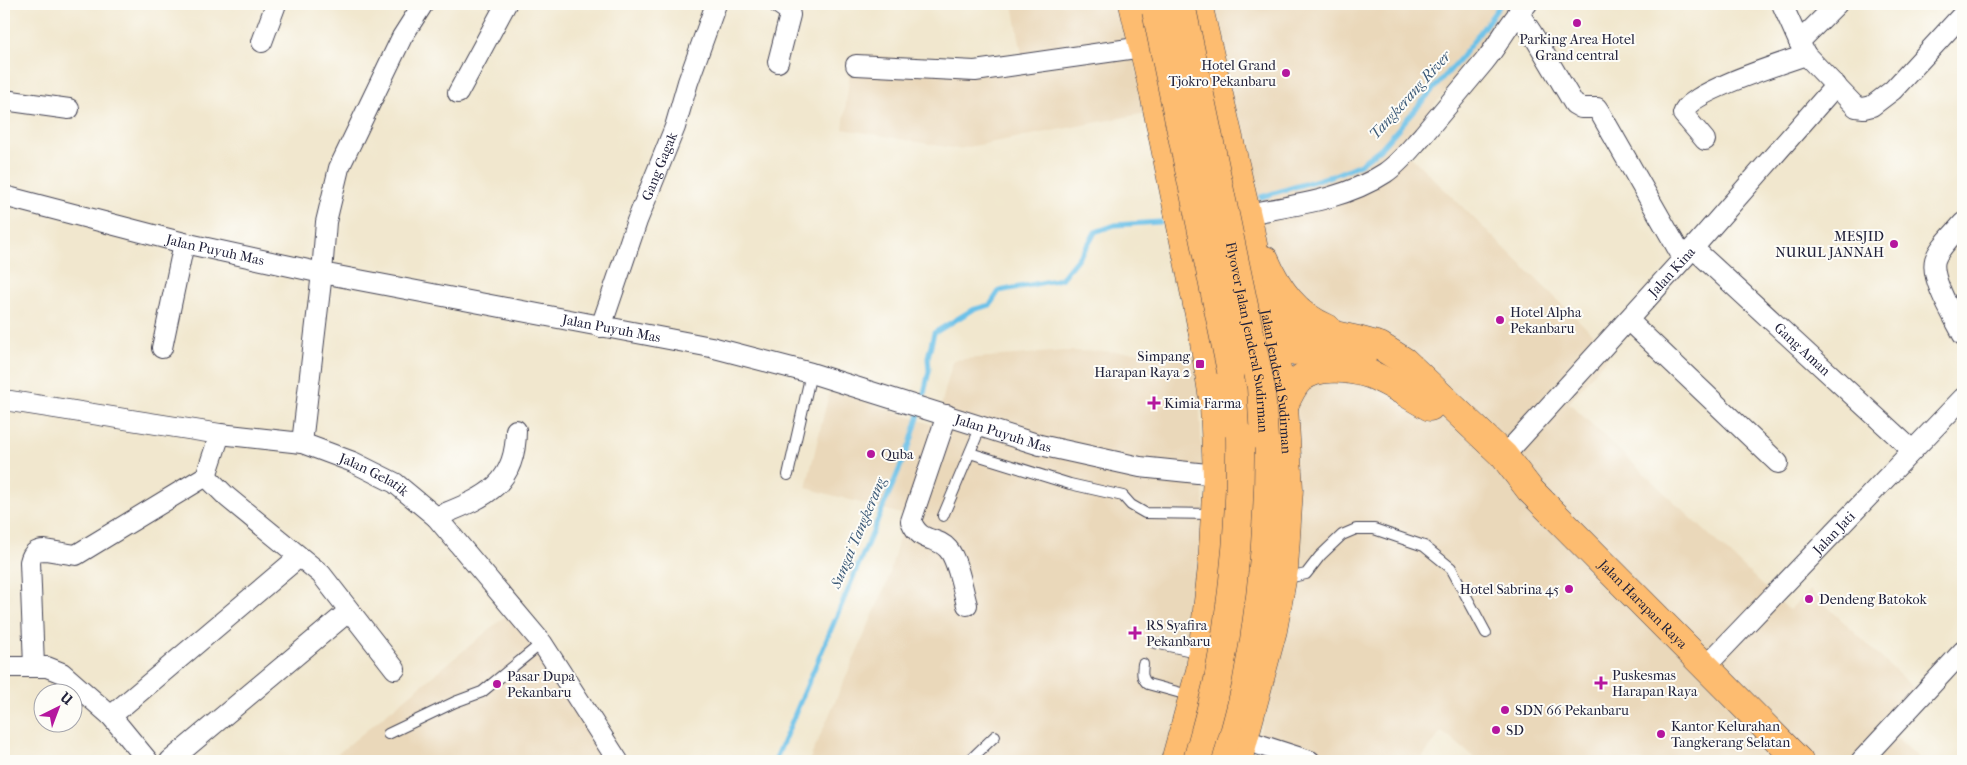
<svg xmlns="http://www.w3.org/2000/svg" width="1967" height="765" viewBox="0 0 1967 765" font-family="'IM FELL French Canon',serif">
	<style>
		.built { fill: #ead8ba }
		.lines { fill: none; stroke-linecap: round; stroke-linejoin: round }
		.stream { stroke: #6cc1e8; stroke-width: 5 }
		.service-casing { stroke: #414051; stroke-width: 12 }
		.minor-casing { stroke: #414051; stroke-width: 22 }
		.primary-casing { stroke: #414051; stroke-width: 29 }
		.service { stroke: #fff; stroke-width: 10 }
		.minor { stroke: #fff; stroke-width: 20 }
		.primary { stroke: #fdbc70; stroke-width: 28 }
		.primary-bridge-casing { stroke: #414051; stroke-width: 29; stroke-linecap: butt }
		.primary-bridge { stroke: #fdbc70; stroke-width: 28 }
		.poi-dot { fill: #b5179e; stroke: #fdfcf7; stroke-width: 2 }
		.labels { text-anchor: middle; stroke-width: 4; stroke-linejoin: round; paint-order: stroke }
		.poi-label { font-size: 14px; fill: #22223b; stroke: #fdfcf7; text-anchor: start }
		.street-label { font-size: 14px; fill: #22223b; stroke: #fdfcf7 }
		.water-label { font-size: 15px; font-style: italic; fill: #3c5a78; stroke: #fdfcf7 }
	</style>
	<rect width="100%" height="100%" fill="#fdfcf7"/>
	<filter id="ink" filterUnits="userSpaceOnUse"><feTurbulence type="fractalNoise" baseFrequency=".02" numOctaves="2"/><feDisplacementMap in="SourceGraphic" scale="10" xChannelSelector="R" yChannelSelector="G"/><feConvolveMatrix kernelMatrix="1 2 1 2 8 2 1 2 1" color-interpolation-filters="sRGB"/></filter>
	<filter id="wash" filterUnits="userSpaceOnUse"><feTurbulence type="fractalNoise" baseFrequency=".0096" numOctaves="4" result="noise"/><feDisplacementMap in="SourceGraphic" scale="20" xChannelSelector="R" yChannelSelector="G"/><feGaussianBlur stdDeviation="1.12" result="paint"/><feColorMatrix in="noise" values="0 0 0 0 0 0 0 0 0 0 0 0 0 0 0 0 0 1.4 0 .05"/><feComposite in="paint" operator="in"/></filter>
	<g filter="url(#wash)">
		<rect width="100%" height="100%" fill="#f1e7ce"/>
		<g class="built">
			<polygon points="1013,4 1123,4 1146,113 958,149 843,129 852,54 972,65 1022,55"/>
			<polygon points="1205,4 1512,4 1486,43 1400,146 1611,352 1569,403 1789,610 1810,590 1925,699 1892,733 1922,761 1478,761 1451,738 1441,732 1420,761 1327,761 1259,735 1286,632 1297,405 1288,349"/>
			<polygon points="1064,351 1152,352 1198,358 1204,514 1190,669 1164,761 809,761 887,583 905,515 806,488 830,389 936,426 953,360"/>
			<polygon points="518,606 626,761 329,761"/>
		</g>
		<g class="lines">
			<g class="stream">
				<polyline points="1261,197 1334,175 1360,164 1381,148 1460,59 1501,4"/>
				<path d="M 922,402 L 929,371 L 928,357 L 934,333 L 972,310 L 990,305 L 999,291 L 1061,279 C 1072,264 1087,250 1095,232 L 1115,225 L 1160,222"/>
				<polyline points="775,761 910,444 920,411"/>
			</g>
		</g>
	</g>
	<g filter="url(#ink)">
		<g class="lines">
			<defs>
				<g id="service">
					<polyline points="970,453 1070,484 1123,496 1131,505 1145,513 1214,514"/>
					<polyline points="788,475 811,373"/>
					<polyline points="943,516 981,426"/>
					<polyline points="1283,579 1306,574 1320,556 1342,535 1356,529 1374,529 1424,546 1451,568 1486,633"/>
					<polyline points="1155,643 1201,653"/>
					<path d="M 1143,664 C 1142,673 1141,678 1148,684 L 1192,696"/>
					<polyline points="388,734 455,702 482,692 542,643"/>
					<polyline points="969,761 995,736"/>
				</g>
				<g id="minor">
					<polyline points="1782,4 1799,42 1806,55 1856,107 1864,108 1872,106 1893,90 1963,14"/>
					<polyline points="1518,12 1532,33 1574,104 1581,108 1597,108 1599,111 1683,258"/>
					<polyline points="262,42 276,4"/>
					<polyline points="1799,42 1837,4"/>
					<polyline points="778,62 790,15 789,11 779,4"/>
					<polyline points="856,65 975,71 1143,47"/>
					<polyline points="458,93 506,4"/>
					<polyline points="4,100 69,109"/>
					<path d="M 1705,140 L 1683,114 C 1688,92 1783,63 1806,55"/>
					<path id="s1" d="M 4,196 L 184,243 L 322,273 L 711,347 L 811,373 L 1040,445 L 1140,467 L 1217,475"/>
					<path d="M 1247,214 C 1294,205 1344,200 1385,173 C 1400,163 1411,148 1423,135 C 1443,111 1464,86 1484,62 C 1500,43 1510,20 1527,4"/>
					<path d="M 1963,223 C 1954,234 1939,247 1935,260 C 1930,279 1954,317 1963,335"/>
					<path id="s2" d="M 1693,248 L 1912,450"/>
					<polyline points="1628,320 1778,463"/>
					<path id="s3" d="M 601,327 L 637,221 L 675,127 L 688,82 L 716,4"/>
					<polyline points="162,348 184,243"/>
					<path id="s4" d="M 4,400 L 220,434 L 302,443 L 353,462 L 395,483 L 436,517 L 542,643 L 618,761"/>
					<path d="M 947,415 L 911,521 C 921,545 936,535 948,549 C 958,560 963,591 967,605"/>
					<polyline points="302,443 322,273 326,222 339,168 402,37 423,4"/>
					<path id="s5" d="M 1504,456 L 1693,248 L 1836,85"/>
					<polyline points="206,476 227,497 321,574 395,669"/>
					<path d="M 436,517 C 482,498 516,488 516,430"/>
					<path d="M 34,666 L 30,562 C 32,553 36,550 45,550 L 76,555 L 206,476 L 220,434"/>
					<polyline points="4,667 47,667 62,673 111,716 148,761"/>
					<path id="s6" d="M 1705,667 L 1963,398"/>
					<polyline points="111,716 299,557"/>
					<polyline points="1245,740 1310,761"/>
					<polyline points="170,761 349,611"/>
					<polyline points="1861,761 1963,651"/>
				</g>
				<g id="primary">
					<polyline points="1133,4 1154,94 1202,329 1214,405 1217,475 1212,567 1200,671 1175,761"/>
					<path id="s7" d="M 1198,4 L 1250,229 L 1284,406 L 1289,489 L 1284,569 L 1273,630 L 1238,761"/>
					<path d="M 1265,260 C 1278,290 1296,315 1327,328"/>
					<path id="s8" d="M 1202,329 L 1269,321 L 1358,340 L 1380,346 L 1404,361 L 1504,456 L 1530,490 L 1799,761"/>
					<path d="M 1258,354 C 1290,350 1332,348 1362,358"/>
					<polyline points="1231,371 1240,436"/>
					<path d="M 1284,406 C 1288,397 1292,387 1299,380 C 1316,364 1349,368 1369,374 C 1389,381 1411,397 1430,407"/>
					<path d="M 1219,761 C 1249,656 1274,548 1264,438"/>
				</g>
			</defs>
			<use href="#service" class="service-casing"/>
			<use href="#minor" class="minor-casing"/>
			<use href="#primary" class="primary-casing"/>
			<use href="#service" class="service"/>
			<use href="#minor" class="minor"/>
			<use href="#primary" class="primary"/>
			<defs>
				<g id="primary-bridge">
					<path id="s9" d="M 1181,4 L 1261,387 L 1264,438"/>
					<polyline points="1156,11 1231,371"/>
					<path d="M 1197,761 C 1204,734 1212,707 1218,680 C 1234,599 1241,518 1240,436"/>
				</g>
			</defs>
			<use href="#primary-bridge" class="primary-bridge-casing"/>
			<use href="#primary-bridge" class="primary-bridge"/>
		</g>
	</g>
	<g class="poi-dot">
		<circle cx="1577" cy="23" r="5"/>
		<circle cx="1286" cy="73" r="5"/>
		<circle cx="1894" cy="244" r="5"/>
		<circle cx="1500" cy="320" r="5"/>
		<rect x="1195" y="359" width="10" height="10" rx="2.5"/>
		<path d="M1151.5 395.5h5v5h5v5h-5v5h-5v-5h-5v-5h5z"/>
		<circle cx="871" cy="454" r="5"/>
		<circle cx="1569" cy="589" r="5"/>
		<circle cx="1809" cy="599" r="5"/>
		<path d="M1132.5 625.5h5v5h5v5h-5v5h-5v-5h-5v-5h5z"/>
		<path d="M1598.5 675.5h5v5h5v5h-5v5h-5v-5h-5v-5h5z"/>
		<circle cx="497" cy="684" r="5"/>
		<circle cx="1505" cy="710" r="5"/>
		<circle cx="1496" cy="730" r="5"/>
		<circle cx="1661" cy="734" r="5"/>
	</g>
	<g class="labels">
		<g class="poi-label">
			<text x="1577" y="44" text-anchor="middle">Parking Area Hotel<tspan x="1577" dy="16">Grand central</tspan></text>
			<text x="1276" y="70" text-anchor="end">Hotel Grand<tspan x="1276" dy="16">Tjokro Pekanbaru</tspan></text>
			<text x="1884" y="241" text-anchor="end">MESJID<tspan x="1884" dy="16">NURUL JANNAH</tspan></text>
			<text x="1510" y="317">Hotel Alpha<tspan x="1510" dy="16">Pekanbaru</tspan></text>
			<text x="1190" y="361" text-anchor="end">Simpang<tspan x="1190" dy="16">Harapan Raya 2</tspan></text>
			<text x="1164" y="408">Kimia Farma</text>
			<text x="881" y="459">Quba</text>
			<text x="1559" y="594" text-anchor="end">Hotel Sabrina 45</text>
			<text x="1819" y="604">Dendeng Batokok</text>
			<text x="1146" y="630">RS Syafira<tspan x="1146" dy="16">Pekanbaru</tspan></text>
			<text x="1612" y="680">Puskesmas<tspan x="1612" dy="16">Harapan Raya</tspan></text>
			<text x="507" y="681">Pasar Dupa<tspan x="507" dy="16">Pekanbaru</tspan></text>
			<text x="1515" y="715">SDN 66 Pekanbaru</text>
			<text x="1671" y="731">Kantor Kelurahan<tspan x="1671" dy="16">Tangkerang Selatan</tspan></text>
			<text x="1506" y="735">SD</text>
		</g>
		<g class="street-label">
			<text dy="5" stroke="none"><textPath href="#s3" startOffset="171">Gang Gagak</textPath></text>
			<text dy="5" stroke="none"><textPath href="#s1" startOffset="218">Jalan Puyuh Mas</textPath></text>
			<text dy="5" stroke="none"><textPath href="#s5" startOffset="249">Jalan Kina</textPath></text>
			<text dy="5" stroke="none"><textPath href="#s1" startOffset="622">Jalan Puyuh Mas</textPath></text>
			<text dy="5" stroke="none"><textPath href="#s9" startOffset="340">Flyover Jalan Jenderal Sudirman</textPath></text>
			<text dy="5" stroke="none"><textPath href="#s2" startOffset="149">Gang Aman</textPath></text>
			<text dy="5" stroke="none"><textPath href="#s7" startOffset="386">Jalan Jenderal Sudirman</textPath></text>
			<text dy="5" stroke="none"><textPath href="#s1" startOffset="1028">Jalan Puyuh Mas</textPath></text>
			<text dy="5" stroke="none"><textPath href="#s4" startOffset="380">Jalan Gelatik</textPath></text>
			<text dy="5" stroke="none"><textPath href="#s6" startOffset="186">Jalan Jati</textPath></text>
			<text dy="5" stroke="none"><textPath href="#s8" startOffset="551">Jalan Harapan Raya</textPath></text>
		</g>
		<g class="water-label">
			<text transform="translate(1410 95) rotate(-48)" y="5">Tangkerang River</text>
			<text transform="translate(858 533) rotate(-67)" y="5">Sungai Tangkerang</text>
		</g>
	</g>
	<rect width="1967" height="765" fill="none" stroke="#fdfcf7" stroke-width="20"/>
	<g transform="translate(58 708) rotate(42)"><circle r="24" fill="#fdfcf7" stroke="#a5a5ac"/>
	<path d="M0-4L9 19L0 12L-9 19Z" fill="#b5179e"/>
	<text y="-8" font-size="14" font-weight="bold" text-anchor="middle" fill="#22223b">U</text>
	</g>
</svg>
